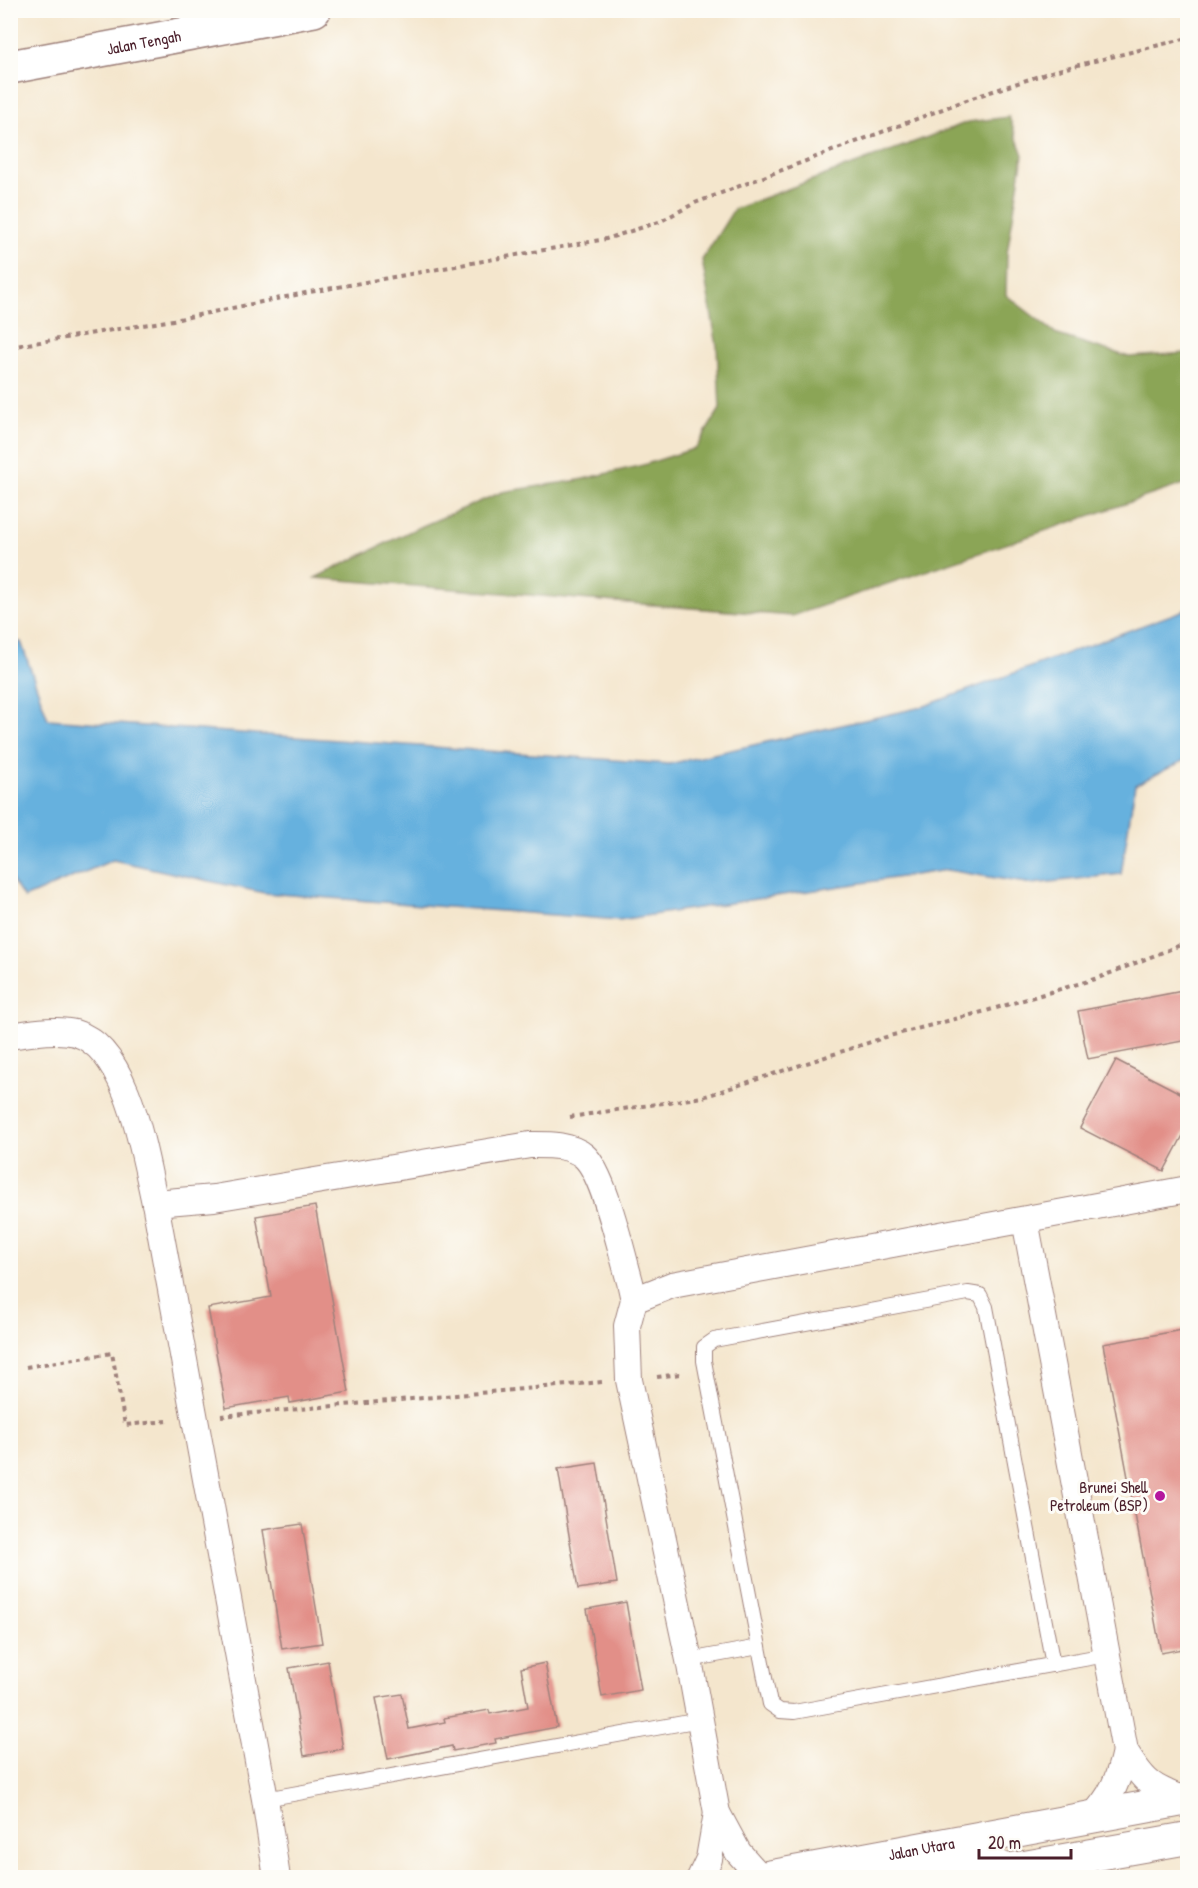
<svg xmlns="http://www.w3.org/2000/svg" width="1198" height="1888" viewBox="0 0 1198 1888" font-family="'Patrick Hand',sans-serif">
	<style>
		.forest { fill: #8ba556; stroke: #6a6240; stroke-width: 1.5 }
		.water { fill: #66b1de; stroke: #586884; stroke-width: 1.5 }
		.building { fill: #e28f88 }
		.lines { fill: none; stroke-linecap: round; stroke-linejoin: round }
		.service-casing { stroke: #9f827c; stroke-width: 16 }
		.minor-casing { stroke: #9f827c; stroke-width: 28 }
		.tertiary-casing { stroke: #9f827c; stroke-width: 34 }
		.primary-casing { stroke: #9f827c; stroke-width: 36 }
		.path { stroke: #9f827c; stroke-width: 4; stroke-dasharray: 4.5 4.5; stroke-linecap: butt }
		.service { stroke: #fff; stroke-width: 14 }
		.minor { stroke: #fff; stroke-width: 26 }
		.tertiary { stroke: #fff; stroke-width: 32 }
		.primary { stroke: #fff; stroke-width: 33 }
		.poi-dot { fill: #b5179e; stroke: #fdfcf7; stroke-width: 2 }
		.labels { text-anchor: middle; stroke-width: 6; stroke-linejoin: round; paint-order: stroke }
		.street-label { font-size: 16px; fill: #4a1f2b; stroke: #fdfcf7 }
		.poi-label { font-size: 16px; fill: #4a1f2b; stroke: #fdfcf7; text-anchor: end }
	</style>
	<rect width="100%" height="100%" fill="#fdfcf7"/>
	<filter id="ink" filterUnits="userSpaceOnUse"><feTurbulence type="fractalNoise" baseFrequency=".0167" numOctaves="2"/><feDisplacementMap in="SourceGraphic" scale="12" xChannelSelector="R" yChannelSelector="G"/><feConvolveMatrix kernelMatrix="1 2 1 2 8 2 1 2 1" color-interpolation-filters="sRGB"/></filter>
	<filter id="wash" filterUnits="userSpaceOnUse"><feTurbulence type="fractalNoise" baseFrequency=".008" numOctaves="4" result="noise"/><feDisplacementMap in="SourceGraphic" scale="24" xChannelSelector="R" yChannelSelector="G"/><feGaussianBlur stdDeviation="1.35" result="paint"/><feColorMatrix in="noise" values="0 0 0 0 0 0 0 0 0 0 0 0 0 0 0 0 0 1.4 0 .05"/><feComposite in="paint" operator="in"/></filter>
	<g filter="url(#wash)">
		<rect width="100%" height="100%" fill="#f4e6cd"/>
		<polygon class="forest" points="1009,117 1023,155 1007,253 1006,295 1058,335 1129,357 1187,353 1187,483 792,616 315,578 413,530 502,492 579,480 643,465 696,448 720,409 717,346 702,260 734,209 968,122"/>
		<polygon class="water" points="1187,609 1187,759 1135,785 1121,874 1032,884 947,870 619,920 264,893 113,860 24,898 11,879 11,641 21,642 48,719 669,764 922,707"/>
		<g id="blocks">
			<g class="building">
				<polygon points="1188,990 1188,1040 1088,1059 1078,1011"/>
				<polygon points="1116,1060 1188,1097 1188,1126 1164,1171 1080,1128"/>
				<polygon points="315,1206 349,1392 290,1403 289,1397 226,1408 208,1308 271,1297 256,1216"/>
				<polygon points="1188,1329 1188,1648 1161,1653 1103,1344"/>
				<polygon points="597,1463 617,1583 578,1589 558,1469"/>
				<polygon points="302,1524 322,1643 282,1649 263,1530"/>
				<polygon points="626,1602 641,1690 602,1697 587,1609"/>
				<polygon points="328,1661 343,1749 304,1756 289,1668"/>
				<polygon points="545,1663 557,1727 495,1739 496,1743 453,1751 452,1746 388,1759 376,1698 402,1694 409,1729 445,1722 444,1718 489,1710 490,1714 528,1707 521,1668"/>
			</g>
		</g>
	</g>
	<g filter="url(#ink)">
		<use href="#blocks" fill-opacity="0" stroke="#9f827c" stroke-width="1.5"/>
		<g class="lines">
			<defs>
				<g id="service">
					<polyline points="689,1660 759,1647"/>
					<polyline points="1053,1665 986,1307 980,1295 968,1293 714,1340 704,1347 704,1361 770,1704 780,1711 794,1712 1106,1655"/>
					<polyline points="265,1799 700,1720"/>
				</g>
				<g id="minor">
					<path d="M 10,1036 C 30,1033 56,1028 75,1033 C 129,1048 144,1156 155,1203 L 214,1198 L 530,1145 C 547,1145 570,1144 584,1156 C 604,1173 622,1254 630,1282 L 634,1300 L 627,1326 L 629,1380 L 689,1660 L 717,1813 L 738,1852 L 761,1878"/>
					<polyline points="155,1203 265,1799 277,1878"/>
					<path d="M 1025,1220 L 1125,1751 C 1144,1782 1150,1787 1184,1800"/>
					<polyline points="634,1300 672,1285 1188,1189"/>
					<path d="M 1092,1817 C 1112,1796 1119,1779 1125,1751"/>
					<polyline points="700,1878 709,1859 717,1813"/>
					<polyline points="853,1878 971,1857 991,1860 1011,1870"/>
				</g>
				<g id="tertiary">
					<path id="s1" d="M 762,1878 L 1188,1799"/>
					<polyline points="962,1878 1188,1838"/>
				</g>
				<g id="primary">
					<path id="s2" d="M 10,67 L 314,10"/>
				</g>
			</defs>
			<use href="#service" class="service-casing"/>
			<use href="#minor" class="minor-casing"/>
			<use href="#tertiary" class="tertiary-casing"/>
			<use href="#primary" class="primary-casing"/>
			<g class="path">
				<polyline points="10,347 179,319 310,292 606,239 659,222 695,203 969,99 1054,71 1188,38"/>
				<polyline points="570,1117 703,1097 889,1036 986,1011 1098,978 1188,942"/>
				<polyline points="26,1367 112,1353 125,1425 168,1421"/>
				<polyline points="657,1377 680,1374"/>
				<polyline points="221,1416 602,1382"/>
			</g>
			<use href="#service" class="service"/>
			<use href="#minor" class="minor"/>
			<use href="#tertiary" class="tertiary"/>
			<use href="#primary" class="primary"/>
		</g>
	</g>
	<circle class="poi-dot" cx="1160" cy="1496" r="6"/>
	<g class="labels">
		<g class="street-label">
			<text dy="6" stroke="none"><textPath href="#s2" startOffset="136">Jalan Tengah</textPath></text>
			<text dy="6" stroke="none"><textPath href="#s1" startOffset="162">Jalan Utara</textPath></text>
		</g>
		<g class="poi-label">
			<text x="1148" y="1493">Brunei Shell<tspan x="1148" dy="18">Petroleum (BSP)</tspan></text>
		</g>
	</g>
	<rect width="1198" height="1888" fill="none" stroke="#fdfcf7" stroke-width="36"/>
	<path d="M979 1849v9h92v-9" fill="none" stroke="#4a1f2b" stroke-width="3"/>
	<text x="988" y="1849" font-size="18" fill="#4a1f2b" stroke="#fdfcf7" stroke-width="4.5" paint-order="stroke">20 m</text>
</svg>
